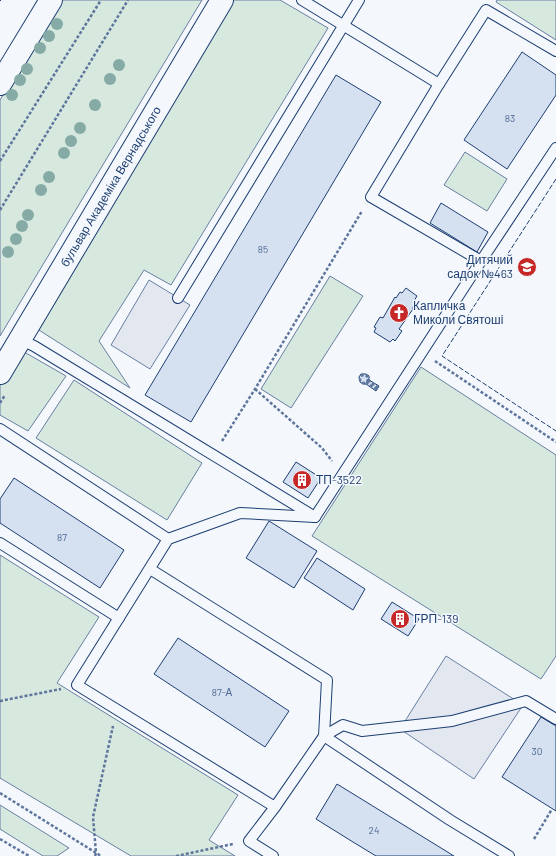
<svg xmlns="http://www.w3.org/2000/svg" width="556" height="856" viewBox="0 0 556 856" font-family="Barlow,sans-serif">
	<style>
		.green { fill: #d7e8df; stroke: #687fa3 }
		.parking { fill: #e3e8f0; stroke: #687fa3 }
		.building { fill: #d5e0f0; stroke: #1d3f73 }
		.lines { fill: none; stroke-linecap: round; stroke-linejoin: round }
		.service-casing { stroke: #1d3f73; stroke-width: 12 }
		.secondary-casing { stroke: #1d3f73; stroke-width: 24 }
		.path { stroke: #5e769c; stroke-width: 2.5; stroke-dasharray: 3 2; stroke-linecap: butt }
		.service { stroke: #f4f7fb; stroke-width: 10 }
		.secondary { stroke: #f4f7fb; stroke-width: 22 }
		.fence { stroke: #1d3f73; stroke-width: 1; stroke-dasharray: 5 2; stroke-linecap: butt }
		.tree { fill: #86aba6 }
		.labels { text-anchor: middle; stroke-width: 3; stroke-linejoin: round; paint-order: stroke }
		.number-label { font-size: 10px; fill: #4b6792 }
		.street-label { font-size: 12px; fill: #1d3f73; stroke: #f4f7fb }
		.poi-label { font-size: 12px; fill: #1d3f73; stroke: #f4f7fb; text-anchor: start }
	</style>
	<rect width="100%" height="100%" fill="#f4f7fb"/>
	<g class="green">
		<polygon points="60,0 202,0 0,336 0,100"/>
		<polygon points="227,0 280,0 328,28 171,285 144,270 99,341 130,388 31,325"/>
		<polygon points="497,0 556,0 556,40 496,2"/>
		<polygon points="465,152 507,179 487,211 444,185"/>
		<polygon points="330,276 363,296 291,408 261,389"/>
		<polygon points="19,349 66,376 28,431 0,415 0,380"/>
		<polygon points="421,367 556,455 556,656 541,679 312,536"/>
		<polygon points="74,380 202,463 167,520 36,438"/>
		<polygon points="0,555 99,617 57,683 238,795 209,840 235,856 131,856 0,778"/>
		<polygon points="0,805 69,848 57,856 43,856 0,829"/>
	</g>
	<g class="parking">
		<polygon points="149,280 190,305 150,369 111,345"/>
		<polygon points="446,656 523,705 474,779 400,729"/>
	</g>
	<g class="building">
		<polygon points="522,52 556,75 556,95 507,169 464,140"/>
		<polygon points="336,75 381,102 191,422 145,395"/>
		<polygon points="441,203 488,232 477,252 430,223"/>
		<polygon points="406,288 417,296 414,301 416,302 412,308 413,309 399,329 402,331 395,341 393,339 390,342 374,332 376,328 374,327 380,317 383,318 395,297 396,298 400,292 402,293"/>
		<polygon points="361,374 366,374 369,376 369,380 379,386 376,391 366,384 363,384 360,382 359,377"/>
		<polygon points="296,462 321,478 308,498 283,482"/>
		<polygon points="14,478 124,550 100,588 0,523 0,499"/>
		<polygon points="269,521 317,551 294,588 246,558"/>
		<polygon points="317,558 365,589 353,610 304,578"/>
		<polygon points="392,602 419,619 408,636 381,619"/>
		<polygon points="178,638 289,711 265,747 154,674"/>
		<polygon points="541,717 556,726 556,811 502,777"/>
		<polygon points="337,784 454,856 376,856 353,842 316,819"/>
	</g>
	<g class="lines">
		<defs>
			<g id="service">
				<polyline points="302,0 439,84"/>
				<polyline points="556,51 486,10 439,84 371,197 481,261 556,148"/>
				<polyline points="178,298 359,0"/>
				<polyline points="21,340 34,346 315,517 481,261"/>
				<polyline points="0,429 168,539"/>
				<polyline points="0,543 119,618"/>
				<polyline points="150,569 327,680 324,736 275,807 77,685 168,539 240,513 315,517"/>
				<polyline points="273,856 249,841 275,807"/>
				<polyline points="509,856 450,820 324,736 343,725 362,731 452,721 526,701 556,719"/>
			</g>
			<g id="secondary">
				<polyline points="0,84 51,0"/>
				<path id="s1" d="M 0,373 L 222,0"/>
			</g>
		</defs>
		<use href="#service" class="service-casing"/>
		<use href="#secondary" class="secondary-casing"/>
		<g class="path">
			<polyline points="0,161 101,0"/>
			<polyline points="0,210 128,0"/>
			<polyline points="435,361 556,442"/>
			<circle cx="364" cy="379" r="4"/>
			<polyline points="368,380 379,388"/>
			<polyline points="366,382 378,390"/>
			<polyline points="255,389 322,448 332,461"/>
			<polyline points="0,403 5,395"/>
			<polyline points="222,441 255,389 362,211"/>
			<polyline points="0,701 61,689"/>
			<polyline points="0,793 101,856"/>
			<polyline points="0,839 29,856"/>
			<polyline points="534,839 552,809"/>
			<polyline points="95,856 96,853 93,817 113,726"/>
			<polyline points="176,856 233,844"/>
		</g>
		<use href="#service" class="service"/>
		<use href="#secondary" class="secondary"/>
		<g class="fence">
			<polyline points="0,1 1,0"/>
			<polyline points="556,179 442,356 556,431"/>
		</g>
	</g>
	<g class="tree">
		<circle cx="57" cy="24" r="6"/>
		<circle cx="49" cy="36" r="6"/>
		<circle cx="40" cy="48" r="6"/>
		<circle cx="119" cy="65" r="6"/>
		<circle cx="27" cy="69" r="6"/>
		<circle cx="110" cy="79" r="6"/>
		<circle cx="20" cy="80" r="6"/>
		<circle cx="12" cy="95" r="6"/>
		<circle cx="95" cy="105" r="6"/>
		<circle cx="80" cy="128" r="6"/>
		<circle cx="71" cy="141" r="6"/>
		<circle cx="64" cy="153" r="6"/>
		<circle cx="49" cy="177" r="6"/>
		<circle cx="41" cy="190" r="6"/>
		<circle cx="28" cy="215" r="6"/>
		<circle cx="22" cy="226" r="6"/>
		<circle cx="16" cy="239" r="6"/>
		<circle cx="8" cy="252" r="6"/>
	</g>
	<defs>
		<symbol id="school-disc" viewBox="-11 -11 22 22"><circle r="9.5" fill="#c62828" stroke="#f4f7fb"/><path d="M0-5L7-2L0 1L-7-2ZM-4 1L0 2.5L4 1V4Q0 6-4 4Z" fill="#fff"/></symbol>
		<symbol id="church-disc" viewBox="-11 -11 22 22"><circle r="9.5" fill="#c62828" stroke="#f4f7fb"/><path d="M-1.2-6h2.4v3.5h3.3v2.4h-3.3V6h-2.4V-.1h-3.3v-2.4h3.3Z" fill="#fff"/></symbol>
		<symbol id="building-disc" viewBox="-11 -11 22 22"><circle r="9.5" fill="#c62828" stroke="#f4f7fb"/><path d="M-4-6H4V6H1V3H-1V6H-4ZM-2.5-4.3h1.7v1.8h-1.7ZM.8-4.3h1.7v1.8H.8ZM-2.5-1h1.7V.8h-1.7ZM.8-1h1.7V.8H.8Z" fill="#fff"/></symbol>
	</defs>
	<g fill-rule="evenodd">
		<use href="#school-disc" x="516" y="256" width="22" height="22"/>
		<use href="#church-disc" x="388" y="302" width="22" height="22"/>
		<use href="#building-disc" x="291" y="469" width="22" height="22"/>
		<use href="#building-disc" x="389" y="608" width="22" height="22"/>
	</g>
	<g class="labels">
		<g class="number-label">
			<text x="510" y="122">83</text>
			<text x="263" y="253">85</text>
			<text x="62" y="541">87</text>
			<text x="222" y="696">87-А</text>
			<text x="537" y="755">30</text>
			<text x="374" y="834">24</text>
		</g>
		<g class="street-label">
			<text dy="4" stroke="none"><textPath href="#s1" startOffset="217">бульвар Академіка Вернадського</textPath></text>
		</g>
		<g class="poi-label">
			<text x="513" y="264" text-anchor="end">Дитячий<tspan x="513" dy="14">садок №463</tspan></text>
			<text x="413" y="310">Капличка<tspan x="413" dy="14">Миколи Святоші</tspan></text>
			<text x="316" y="484">ТП-3522</text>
			<text x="414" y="623">ГРП-139</text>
		</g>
	</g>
</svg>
